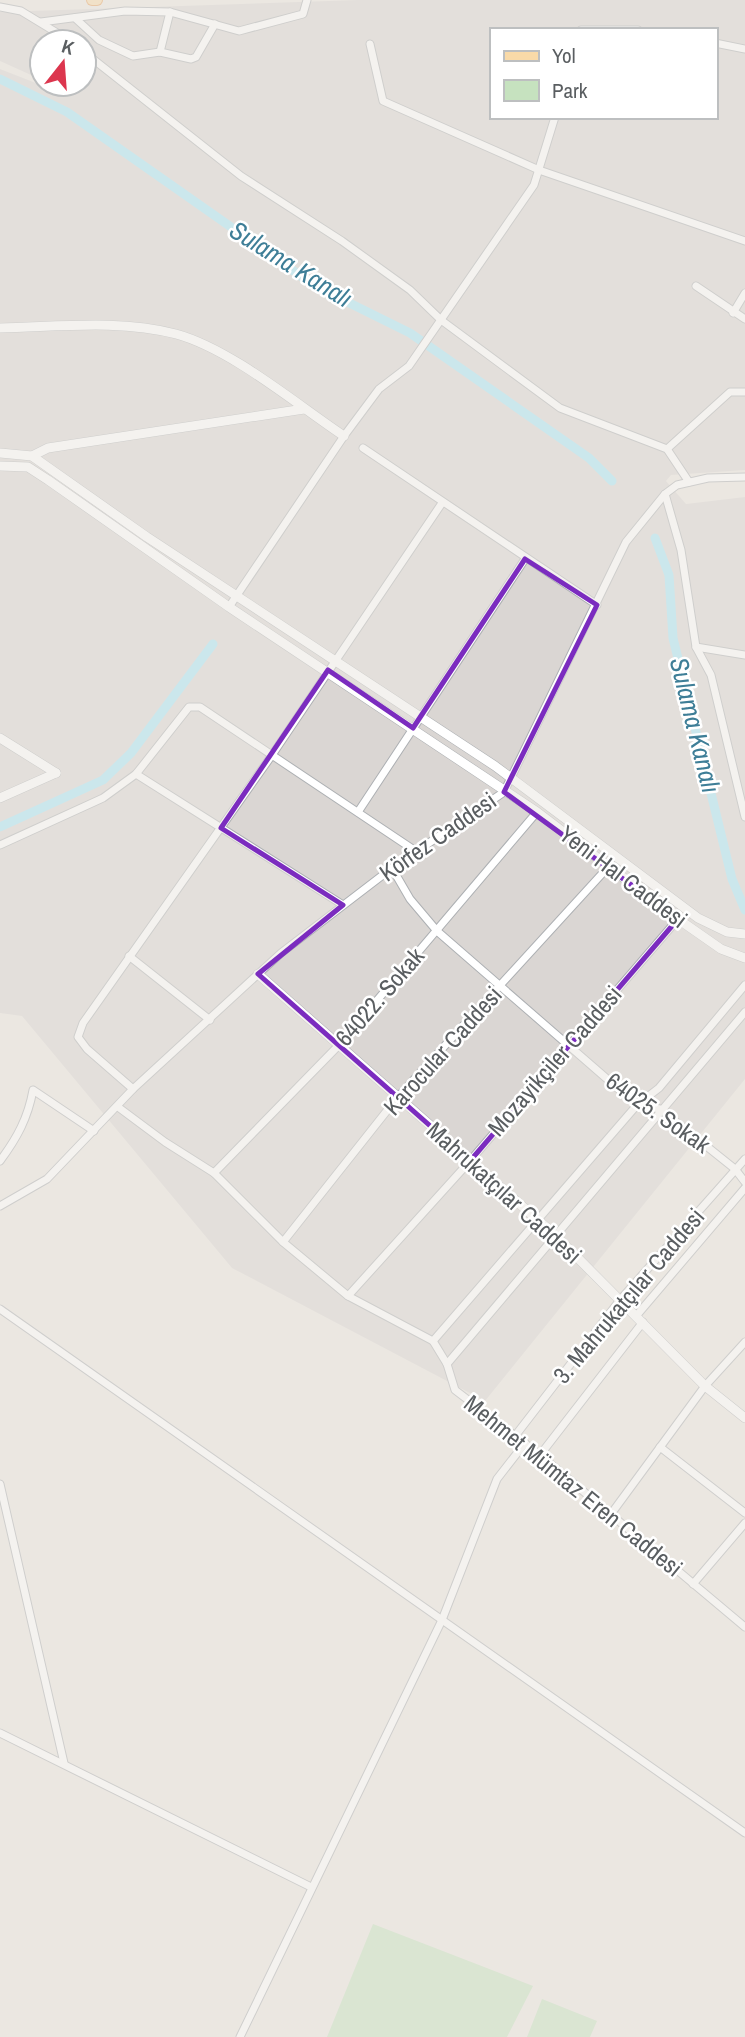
<svg xmlns="http://www.w3.org/2000/svg" width="745" height="2037" viewBox="0 0 745 2037" font-family="'Archivo Narrow',sans-serif">
	<style>
		.industrial { fill: #dad6d3; fill-rule: evenodd }
		.green { fill: #c6e2bf }
		.lines { fill: none; stroke-linecap: round; stroke-linejoin: round }
		.canal { stroke: #a4e6f9; stroke-width: 9 }
		.minor-casing { stroke: #adb0b3; stroke-width: 9 }
		.tertiary-casing { stroke: #adb0b3; stroke-width: 10 }
		.primary-casing { stroke: #e7a25f; stroke-width: 12 }
		.minor { stroke: #fff; stroke-width: 7 }
		.tertiary { stroke: #fff; stroke-width: 9 }
		.primary { stroke: #f9daa8; stroke-width: 10 }
		.marked { fill: none; stroke: #7b2cbf; stroke-width: 5; stroke-linejoin: round }
		.labels { text-anchor: middle; stroke-width: 5; stroke-linejoin: round; paint-order: stroke }
		.street-label { font-size: 24px; fill: #5a5e61; stroke: #fff }
		.water-label { font-size: 26px; font-style: italic; fill: #3e7e97; stroke: #fff }
	</style>
	<rect width="100%" height="100%" fill="#ebe7e1"/>
	<path class="industrial" d="M 357,0 L 745,0 L 745,470 L 671,475 L 666,481 L 686,504 L 745,497 L 745,1079 L 485,1401 L 232,1268 L 22,1016 L 0,1013 L 0,69 L 64,94 L 50,84 L 84,84 L 84,42 L 42,42 L 42,80 L 0,61 L 0,12 ZM 491,30 L 715,30 L 715,117 L 491,117 Z"/>
	<g class="green">
		<polygon points="373,1924 533,1986 507,2037 327,2037"/>
		<polygon points="542,1999 597,2021 590,2037 527,2037"/>
	</g>
	<g class="lines">
		<g class="canal">
			<polyline points="0,79 67,112 315,286 410,333 589,458 612,481"/>
			<polyline points="655,538 669,575 673,638 732,879 745,910"/>
			<polyline points="0,827 103,780 131,753 213,644"/>
		</g>
		<defs>
			<g id="minor">
				<polyline points="0,7 21,11 72,42"/>
				<polyline points="75,18 99,40 133,56 160,52 191,59 196,57 215,24"/>
				<polyline points="41,22 125,11 170,12 239,31 303,14 307,0"/>
				<polyline points="581,30 638,30"/>
				<polyline points="715,43 745,49"/>
				<polyline points="370,44 383,101 539,170 745,241"/>
				<polyline points="84,52 241,176 342,241 410,290 441,320 560,408 667,449 689,482"/>
				<polyline points="160,52 170,12"/>
				<polyline points="696,286 745,319"/>
				<polyline points="733,313 745,293"/>
				<polyline points="363,448 597,605"/>
				<polyline points="667,449 730,392 745,392"/>
				<polyline points="665,494 681,550 696,647 711,675 745,817"/>
				<polyline points="229,607 344,436 379,389 409,366 534,185 555,117"/>
				<polyline points="696,647 745,655"/>
				<polyline points="136,774 343,905"/>
				<polyline points="358,812 525,559"/>
				<polyline points="0,845 103,798 136,774 189,707 200,707 417,852"/>
				<polyline points="392,868 410,899 437,931 637,1105 660,1109 735,1169 745,1182"/>
				<polyline points="129,956 210,1020"/>
				<polyline points="133,1089 87,1049 78,1037 83,1023 272,755 442,503"/>
				<polyline points="118,1107 165,1142 214,1173 283,1242 348,1296 433,1341 447,1364 455,1390 540,1455 745,1627"/>
				<path d="M 0,1161 C 17,1138 28,1118 33,1090 L 94,1131"/>
				<polyline points="214,1173 340,1044 537,812"/>
				<polyline points="0,1206 47,1179 133,1089 281,953 392,868 504,792 626,542 665,494 677,485 708,478 745,477"/>
				<polyline points="283,1242 397,1098 610,865"/>
				<polyline points="348,1296 470,1161 678,919"/>
				<polyline points="0,1309 745,1833"/>
				<polyline points="637,1315 745,1188"/>
				<polyline points="433,1341 637,1105 659,1088 745,985"/>
				<polyline points="447,1364 745,1012"/>
				<polyline points="515,1436 620,1300 745,1159"/>
				<polyline points="660,1447 745,1513"/>
				<polyline points="540,1455 643,1322"/>
				<polyline points="0,1484 64,1763"/>
				<polyline points="611,1514 705,1386 745,1342"/>
				<polyline points="693,1584 745,1523"/>
				<polyline points="0,1733 311,1887"/>
				<polyline points="240,2037 442,1620 497,1479 525,1443"/>
			</g>
			<g id="tertiary">
				<path d="M 0,328 C 57,327 119,319 176,334 C 231,349 296,404 344,436"/>
				<polyline points="0,453 32,456 147,537 495,766 698,918 727,932 745,934"/>
				<polyline points="32,456 48,448 304,409"/>
				<polyline points="0,466 28,467 48,480 229,607 537,812 678,919 721,949 745,958"/>
				<polyline points="0,738 56,773"/>
				<polyline points="0,798 56,773"/>
				<polyline points="258,974 555,1235 705,1386 745,1418"/>
			</g>
			<polyline id="primary" points="92,0 97,0"/>
		</defs>
		<use href="#minor" class="minor-casing"/>
		<use href="#tertiary" class="tertiary-casing"/>
		<use href="#primary" class="primary-casing"/>
		<use href="#minor" class="minor"/>
		<use href="#tertiary" class="tertiary"/>
		<use href="#primary" class="primary"/>
	</g>
	<path d="M0 0H745V2037H0ZM 525,559 L 597,605 L 504,792 L 678,919 L 470,1161 L 258,974 L 343,905 L 221,828 L 328,670 L 413,728 Z" fill="#ebe7e1" fill-opacity=".55" fill-rule="evenodd"/>
	<path class="marked" d="M 525,559 L 597,605 L 504,792 L 678,919 L 470,1161 L 258,974 L 343,905 L 221,828 L 328,670 L 413,728 Z"/>
	<g class="labels">
		<g class="street-label">
			<text transform="translate(438 837) rotate(-35)" y="8">Körfez Caddesi</text>
			<text transform="translate(623 877) rotate(37)" y="8">Yeni Hal Caddesi</text>
			<text transform="translate(380 997) rotate(-49)" y="8">64022. Sokak</text>
			<text transform="translate(443 1051) rotate(-48)" y="8">Karocular Caddesi</text>
			<text transform="translate(555 1061) rotate(-49)" y="8">Mozayikçiler Caddesi</text>
			<text transform="translate(658 1113) rotate(35)" y="8">64025. Sokak</text>
			<text transform="translate(504 1193) rotate(42)" y="8">Mahrukatçılar Caddesi</text>
			<text transform="translate(629 1296) rotate(-50)" y="8">3. Mahrukatçılar Caddesi</text>
			<text transform="translate(573 1486) rotate(39)" y="8">Mehmet Mümtaz Eren Caddesi</text>
		</g>
		<g class="water-label">
			<text transform="translate(291 264) rotate(32)" y="9">Sulama Kanalı</text>
			<text transform="translate(695 725) rotate(76)" y="9">Sulama Kanalı</text>
		</g>
	</g>
	<rect x="490" y="28" width="228" height="91" fill="#ffffff" stroke="#bdbfc0" stroke-width="2"/>
	<rect x="504" y="51" width="35" height="10" fill="#f9daa8" stroke="#bdbfc0" stroke-width="2"/>
	<text x="552" y="63" font-size="21" fill="#5a5e61">Yol</text>
	<rect x="504" y="80" width="35" height="21" fill="#c6e2bf" stroke="#bdbfc0" stroke-width="2"/>
	<text x="552" y="98" font-size="21" fill="#5a5e61">Park</text>
	<g transform="translate(63 63) rotate(17)"><circle r="33" fill="#ffffff" stroke="#bdbfc0" stroke-width="2"/>
	<path d="M0-5L12 26L0 18L-12 26Z" fill="#dc364e"/>
	<text y="-10" font-size="19" font-weight="bold" text-anchor="middle" fill="#5a5e61">K</text>
	</g>
</svg>
